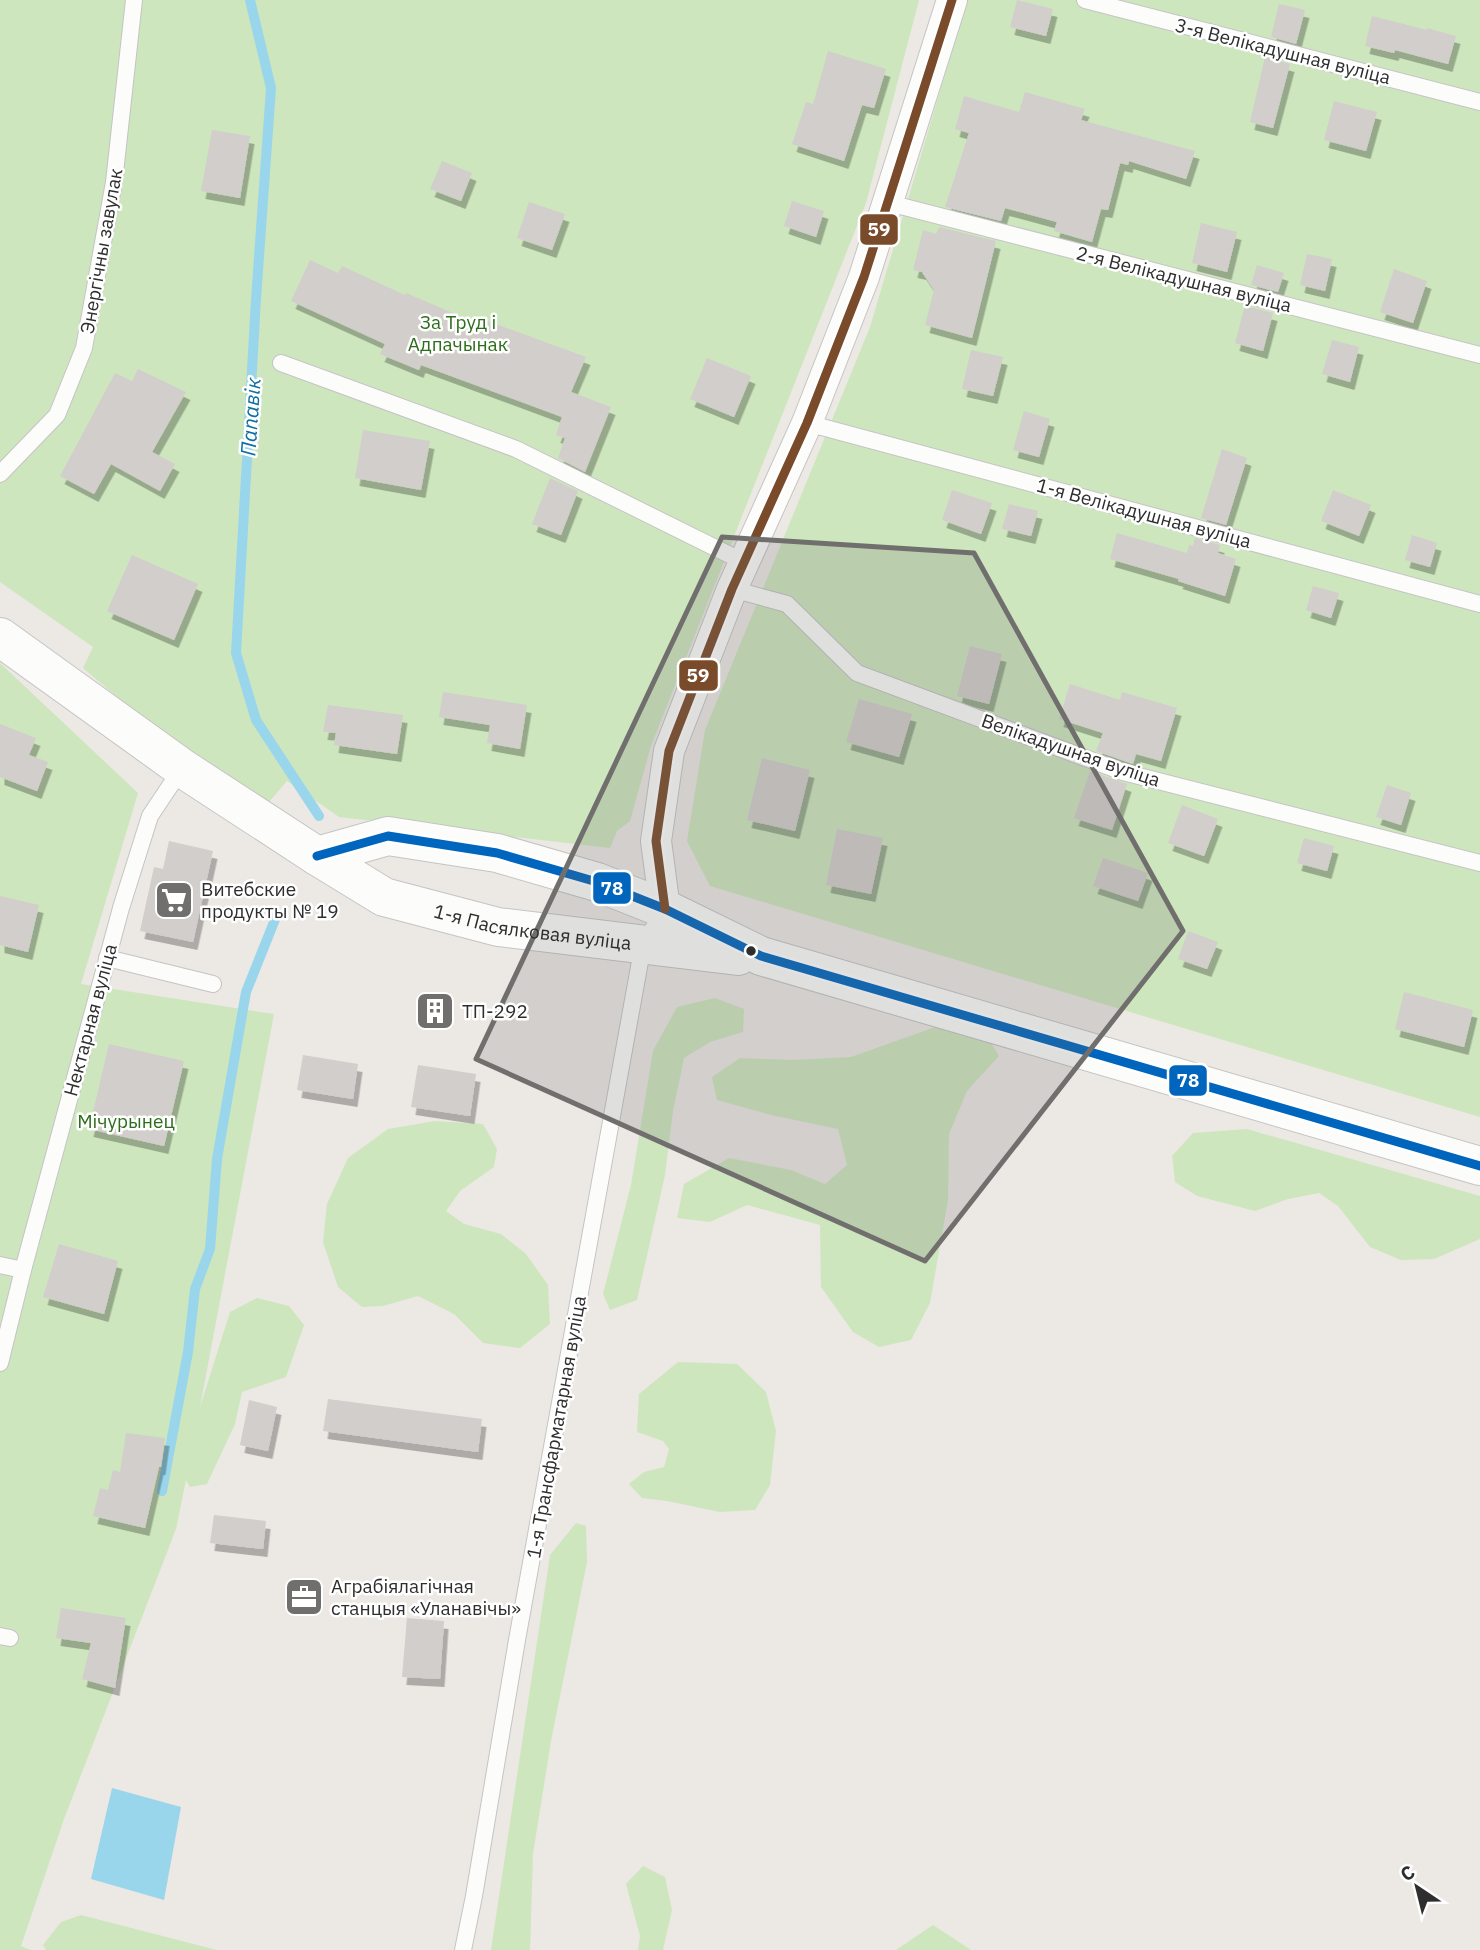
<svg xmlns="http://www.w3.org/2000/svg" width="1480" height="1950" viewBox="0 0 1480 1950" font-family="'IBM Plex Sans',sans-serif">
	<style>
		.green { fill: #cee6be }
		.water { fill: #99d6ec }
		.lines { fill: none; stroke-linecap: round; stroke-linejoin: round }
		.stream { stroke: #99d6ec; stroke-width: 10 }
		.building { fill: #d1cecb; filter: url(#shadow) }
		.service-casing { stroke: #c5c4c5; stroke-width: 18 }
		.minor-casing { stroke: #c5c4c5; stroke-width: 32 }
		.tertiary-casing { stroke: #c5c4c5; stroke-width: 40 }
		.service { stroke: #fcfcfb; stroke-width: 16 }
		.minor { stroke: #fcfcfb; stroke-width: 30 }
		.tertiary { stroke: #fcfcfb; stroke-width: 38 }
		.bus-1-casing { stroke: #fff; stroke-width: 14 }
		.bus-2-casing { stroke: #fff; stroke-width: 14 }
		.bus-1 { stroke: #0065bd; stroke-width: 9 }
		.bus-2 { stroke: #7a4b2a; stroke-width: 9 }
		.marked { fill: #706f6e; fill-opacity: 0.2; stroke: #706f6e; stroke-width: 5; stroke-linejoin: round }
		.bus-dot { fill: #2e2e2e; stroke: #fff; stroke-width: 2.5 }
		.labels { text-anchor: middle; stroke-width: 5; stroke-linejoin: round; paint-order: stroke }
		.street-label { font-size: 19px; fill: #2e2e2e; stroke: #fff }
		.park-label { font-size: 19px; fill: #2c6e1b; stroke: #fff }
		.poi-label { font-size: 19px; fill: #2e2e2e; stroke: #fff; text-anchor: start }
		.water-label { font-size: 21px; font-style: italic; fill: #0d6fa3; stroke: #fff }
		.line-badge { stroke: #fff; stroke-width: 2.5 }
		.badge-label { font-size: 19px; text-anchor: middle; font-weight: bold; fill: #fff }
	</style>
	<defs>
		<filter id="shadow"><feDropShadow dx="4.5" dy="8" stdDeviation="0" flood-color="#0004"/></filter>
	</defs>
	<rect width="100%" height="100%" fill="#ece8e4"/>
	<g class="green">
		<polygon points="0,0 919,0 866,203 651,746 630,821 617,831 610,848 339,817 287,781 269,802 201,768 83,668 93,647 0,582"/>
		<polygon points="967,0 1480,0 1480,1117 710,886 687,841 705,730 870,327"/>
		<polygon points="0,663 138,793 81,984 274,1014 200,1407 230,1312 257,1298 289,1306 304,1325 286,1377 242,1392 235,1424 207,1484 190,1487 186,1480 176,1529 64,1819 21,1946 31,1950 0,1950"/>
		<polygon points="715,998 744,1009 743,1032 710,1042 684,1058 673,1111 665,1175 637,1300 610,1310 603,1294 631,1185 653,1051 677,1007"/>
		<polygon points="938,1026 986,1034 999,1056 967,1091 949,1134 948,1200 930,1303 911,1340 879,1347 853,1332 821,1287 820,1225 747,1205 710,1222 677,1218 684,1184 729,1158 791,1170 825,1184 847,1165 838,1129 771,1115 717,1100 712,1077 740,1058 791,1060 851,1057"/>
		<polygon points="435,1121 483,1124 497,1149 494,1167 460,1191 446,1211 464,1224 501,1234 526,1254 548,1285 550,1324 520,1348 483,1343 454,1314 418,1296 383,1306 362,1307 338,1287 323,1242 327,1204 348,1158 388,1129"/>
		<polygon points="1247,1129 1480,1196 1480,1239 1434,1259 1401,1260 1370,1247 1338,1206 1319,1193 1288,1199 1255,1211 1197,1196 1175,1182 1172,1156 1193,1133"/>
		<polygon points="678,1362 737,1364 766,1392 776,1431 770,1485 755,1510 720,1512 667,1501 642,1498 629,1484 644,1472 664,1467 669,1449 663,1441 637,1432 639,1394"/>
		<polygon points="576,1523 586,1526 587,1562 551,1741 533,1854 530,1950 491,1950 550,1555"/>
		<polygon points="643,1866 665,1877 672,1910 663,1950 638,1950 640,1936 626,1884"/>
		<polygon points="81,1915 213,1949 216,1950 46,1950 43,1945 61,1922"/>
		<polygon points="933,1925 971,1950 896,1950"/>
	</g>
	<polygon class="water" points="112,1788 181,1807 164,1900 91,1879"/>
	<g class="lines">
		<g class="stream">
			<polyline points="250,0 271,88 256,299 236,653 256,720 319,816"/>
			<polyline points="162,1491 188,1352 195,1289 210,1249 217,1159 246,992 276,917"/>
		</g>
	</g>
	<g class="building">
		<polygon points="1017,0 1053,9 1046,36 1010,27"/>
		<polygon points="1279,4 1305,10 1296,44 1271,37"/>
		<polygon points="1372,16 1427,30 1427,28 1456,36 1448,64 1395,50 1394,53 1365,46"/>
		<polygon points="828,51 886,69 874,108 862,105 844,161 792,144 806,102 813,104"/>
		<polygon points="1265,57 1290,64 1273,128 1250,122"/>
		<polygon points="1025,92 1085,109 1081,120 1195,151 1186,179 1129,161 1128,165 1120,163 1108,210 1101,209 1092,242 1054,231 1057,222 1005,208 1001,221 945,207 969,133 955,129 964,96 1019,112"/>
		<polygon points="1334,101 1377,112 1366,151 1324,140"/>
		<polygon points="212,130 250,136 240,198 201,191"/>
		<polygon points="442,161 472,173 461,201 430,189"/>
		<polygon points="792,201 824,211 816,237 784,226"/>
		<polygon points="529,202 565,214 552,250 517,238"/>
		<polygon points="1201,223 1237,232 1227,272 1192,263"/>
		<polygon points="939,227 996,241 972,338 925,325 934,290 922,272 913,270 923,230 936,234"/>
		<polygon points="1307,254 1332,259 1325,291 1300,285"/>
		<polygon points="310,260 338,273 342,266 405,295 406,293 483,326 485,320 586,357 571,392 611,407 585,472 558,458 565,438 556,435 562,417 421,365 419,370 380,354 385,344 291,301"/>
		<polygon points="1257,265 1284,273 1278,292 1251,285"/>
		<polygon points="1394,269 1427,281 1413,323 1380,312"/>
		<polygon points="1245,306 1273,313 1263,351 1235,343"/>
		<polygon points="1332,340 1359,347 1350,382 1322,374"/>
		<polygon points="971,350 1003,357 993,396 962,389"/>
		<polygon points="707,358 751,376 734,417 690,399"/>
		<polygon points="138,369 186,392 152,452 175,464 160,491 111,464 94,494 60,476 115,373 132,381"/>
		<polygon points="1024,411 1050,419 1039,457 1013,450"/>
		<polygon points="363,430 430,441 421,490 355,478"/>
		<polygon points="1222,449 1247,458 1226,525 1201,518"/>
		<polygon points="550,478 578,491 561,535 532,524"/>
		<polygon points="952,490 992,503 981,534 942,520"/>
		<polygon points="1333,490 1371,505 1359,536 1321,521"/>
		<polygon points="1009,504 1038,511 1031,536 1002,529"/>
		<polygon points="1117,533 1187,553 1189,545 1193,546 1195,538 1220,545 1218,553 1236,559 1225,596 1178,581 1179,579 1110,559"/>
		<polygon points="1412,535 1437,543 1430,567 1405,560"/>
		<polygon points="132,555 198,584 174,640 107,611"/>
		<polygon points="1313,586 1339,593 1331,618 1306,610"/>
		<polygon points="970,646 1002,654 989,704 957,696"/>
		<polygon points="1070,684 1120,700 1122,692 1177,708 1161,761 1136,754 1133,764 1096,751 1103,733 1059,719"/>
		<polygon points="443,692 527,705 520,749 487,743 490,725 439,717"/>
		<polygon points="859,699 912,714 899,757 846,742"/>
		<polygon points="328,705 403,715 397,754 334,745 336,733 323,732"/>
		<polygon points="0,724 36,738 29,755 48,762 37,791 0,777"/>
		<polygon points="762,758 810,770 795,831 747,820"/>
		<polygon points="1090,771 1127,784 1112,830 1074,818"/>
		<polygon points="1387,785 1411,793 1401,825 1376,817"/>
		<polygon points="1182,805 1218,819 1204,856 1168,843"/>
		<polygon points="837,829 883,838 871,894 826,885"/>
		<polygon points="1304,838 1334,846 1327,871 1297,863"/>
		<polygon points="169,841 213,851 193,942 140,931 154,867 163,869"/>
		<polygon points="1103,858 1148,873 1138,901 1093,886"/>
		<polygon points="0,896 39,905 28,952 0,945"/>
		<polygon points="1188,931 1218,942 1207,969 1178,959"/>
		<polygon points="1404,992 1473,1010 1464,1047 1395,1029"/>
		<polygon points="109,1044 184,1061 164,1146 89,1129"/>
		<polygon points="303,1055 358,1064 353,1099 297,1090"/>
		<polygon points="418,1065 476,1074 470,1116 411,1107"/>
		<polygon points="59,1244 118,1261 104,1314 43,1297"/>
		<polygon points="328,1399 482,1419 478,1452 323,1431"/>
		<polygon points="249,1400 277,1407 268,1451 240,1445"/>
		<polygon points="126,1433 165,1438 161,1467 159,1467 145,1528 93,1516 100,1488 108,1490 113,1470 120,1472"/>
		<polygon points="214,1515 266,1521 263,1549 210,1543"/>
		<polygon points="61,1608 126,1618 115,1688 82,1679 91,1643 56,1638"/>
		<polygon points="407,1618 444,1621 440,1679 402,1677"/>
	</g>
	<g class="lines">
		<defs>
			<g id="service">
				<polyline points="1085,0 1480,102"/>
				<polyline points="889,203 1480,355"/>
				<polyline points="281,363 516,449 744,562"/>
				<polyline points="807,423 1480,604"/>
				<polyline points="0,474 57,415 84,348 114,182 134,0"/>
				<polyline points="732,589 787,604 857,673 1123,772 1480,863"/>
				<polyline points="107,958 213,984"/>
				<polyline points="0,1265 23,1270"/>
				<polyline points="0,1363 23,1270 121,908 150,816 182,768"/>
				<polyline points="0,1636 10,1638"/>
				<polyline points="463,1950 474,1896 517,1640 643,945 665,909"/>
			</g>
			<polyline id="minor" points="665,909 656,841 669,751 732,589 807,423 864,277 952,0"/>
			<g id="tertiary">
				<path id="s1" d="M 0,637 L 182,768 L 317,856 L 384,897 L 498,927 L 738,956"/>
				<polyline points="317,856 388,836 497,853 597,882 665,909 761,956 1480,1166"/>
			</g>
		</defs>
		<use href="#service" class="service-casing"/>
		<use href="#minor" class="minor-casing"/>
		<use href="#tertiary" class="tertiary-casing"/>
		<use href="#service" class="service"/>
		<use href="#minor" class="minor"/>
		<use href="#tertiary" class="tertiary"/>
		<defs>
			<polyline id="bus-1" points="317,856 388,836 497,853 597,882 665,909 761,956 1480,1166"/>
			<polyline id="bus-2" points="665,909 656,841 669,751 732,589 807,423 864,277 952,0"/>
		</defs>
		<use href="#bus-1" class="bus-1-casing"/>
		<use href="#bus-2" class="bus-2-casing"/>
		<use href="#bus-1" class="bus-1"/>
		<use href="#bus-2" class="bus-2"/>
	</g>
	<path class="marked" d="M 722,537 L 974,553 L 1183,931 L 925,1261 L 476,1059 Z"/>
	<defs>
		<symbol id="supermarket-square" viewBox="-11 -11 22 22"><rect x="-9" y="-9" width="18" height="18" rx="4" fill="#706f6e" stroke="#fff"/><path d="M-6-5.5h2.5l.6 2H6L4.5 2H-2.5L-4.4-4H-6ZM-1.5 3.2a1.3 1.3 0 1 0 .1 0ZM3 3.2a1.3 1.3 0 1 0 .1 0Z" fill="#fff"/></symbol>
		<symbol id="building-square" viewBox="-11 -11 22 22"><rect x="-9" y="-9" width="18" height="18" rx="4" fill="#706f6e" stroke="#fff"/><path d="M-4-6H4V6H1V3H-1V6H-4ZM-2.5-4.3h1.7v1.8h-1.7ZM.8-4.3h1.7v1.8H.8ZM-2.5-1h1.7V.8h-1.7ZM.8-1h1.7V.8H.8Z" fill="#fff"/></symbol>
		<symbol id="office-square" viewBox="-11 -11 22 22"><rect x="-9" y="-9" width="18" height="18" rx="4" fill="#706f6e" stroke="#fff"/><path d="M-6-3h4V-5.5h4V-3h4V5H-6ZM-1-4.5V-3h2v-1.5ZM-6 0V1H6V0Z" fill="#fff"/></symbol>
	</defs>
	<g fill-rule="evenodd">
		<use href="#supermarket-square" x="152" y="878" width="44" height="44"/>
		<use href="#building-square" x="413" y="989" width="44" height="44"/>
		<use href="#office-square" x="282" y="1575" width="44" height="44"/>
	</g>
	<circle class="bus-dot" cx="751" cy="951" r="6"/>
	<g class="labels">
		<g class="street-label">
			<text transform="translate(1283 51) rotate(14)" y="7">3-я Велікадушная вуліца</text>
			<text transform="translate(101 251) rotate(-80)" y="7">Энергічны завулак</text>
			<text transform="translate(1184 279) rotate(14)" y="7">2-я Велікадушная вуліца</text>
			<text transform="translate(1144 513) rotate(15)" y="7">1-я Велікадушная вуліца</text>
			<text transform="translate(1071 750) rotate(19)" y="7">Велікадушная вуліца</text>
			<text dy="7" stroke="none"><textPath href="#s1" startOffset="616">1-я Пасялковая вуліца</textPath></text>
			<text transform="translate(90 1020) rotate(-75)" y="7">Нектарная вуліца</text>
			<text transform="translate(556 1427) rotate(-80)" y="7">1-я Трансфарматарная вуліца</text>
		</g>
		<g class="park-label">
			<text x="458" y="329">За Труд і<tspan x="458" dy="22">Адпачынак</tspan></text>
			<text x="126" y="1128">Мічурынец</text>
		</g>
		<g class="poi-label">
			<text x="201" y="896">Витебские<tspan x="201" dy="22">продукты № 19</tspan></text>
			<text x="462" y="1018">ТП-292</text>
			<text x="331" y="1593">Аграбіялагічная<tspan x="331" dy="22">станцыя «Уланавічы»</tspan></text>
		</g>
		<g class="water-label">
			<text transform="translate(251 417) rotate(-86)" y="7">Папавік</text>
		</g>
	</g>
	<g class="line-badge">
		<rect x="859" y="213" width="40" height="33" rx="7" fill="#7a4b2a"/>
		<rect x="678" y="659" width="41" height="33" rx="7" fill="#7a4b2a"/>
		<rect x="592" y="871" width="40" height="34" rx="7" fill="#0065bd"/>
		<rect x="1168" y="1064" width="40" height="33" rx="7" fill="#0065bd"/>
	</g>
	<g class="badge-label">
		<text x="879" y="236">59</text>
		<text x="698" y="682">59</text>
		<text x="612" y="895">78</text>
		<text x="1188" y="1087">78</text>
	</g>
	<g transform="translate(1417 1887) rotate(325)" stroke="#ffffff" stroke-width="5" paint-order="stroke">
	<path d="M0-5L12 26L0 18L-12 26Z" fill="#2e2e2e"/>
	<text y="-10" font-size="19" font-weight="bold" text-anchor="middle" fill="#2e2e2e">С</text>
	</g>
</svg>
